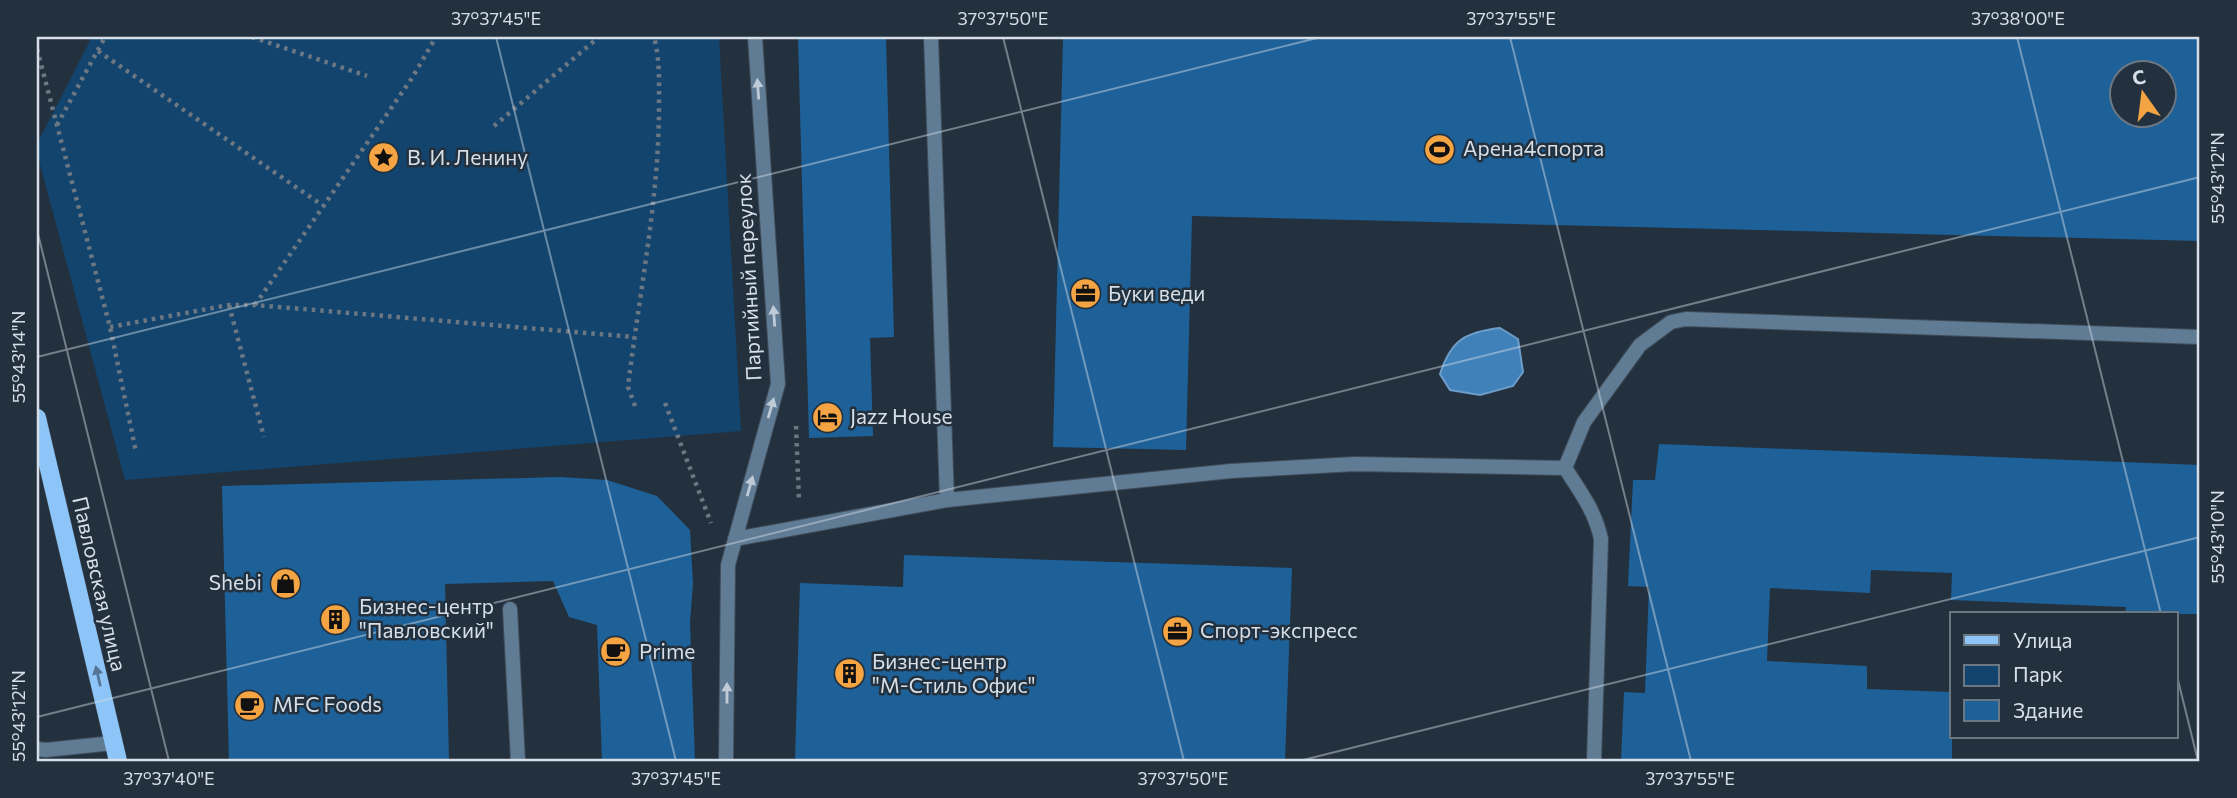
<svg xmlns="http://www.w3.org/2000/svg" width="2237" height="798" viewBox="0 0 2237 798" font-family="Commissioner,sans-serif">
	<style>
		.green { fill: #12446d }
		.water { fill: #4081ba; stroke: #6d9dc8; stroke-width: 2 }
		.building { fill: #1e6198; fill-rule: evenodd }
		.lines { fill: none; stroke-linecap: round; stroke-linejoin: round }
		.service-casing { stroke: #404d5a; stroke-width: 16 }
		.minor-casing { stroke: #404d5a; stroke-width: 16 }
		.primary-casing { stroke: #404d5a; stroke-width: 19 }
		.path { stroke: #6b7783; stroke-width: 4.5; stroke-dasharray: 3.5 5; stroke-linecap: butt }
		.service { stroke: #607b94; stroke-width: 14 }
		.minor { stroke: #607b94; stroke-width: 14 }
		.primary { stroke: #8ec5f8; stroke-width: 18 }
		.oneway { fill: #becbd7 }
		.oneway2 { fill: #537492 }
		.ticks { fill: none; stroke: #d6dfe8; stroke-width: 2; stroke-opacity: 0.45 }
		.labels { text-anchor: middle; stroke-width: 5; stroke-linejoin: round; paint-order: stroke }
		.poi-label { font-size: 21px; fill: #d6dfe8; stroke: #23313f; text-anchor: start }
		.street-label { font-size: 21px; fill: #d6dfe8; stroke: #23313f }
		.neatline { fill: none; stroke: #d6dfe8; stroke-width: 2.5 }
		.ticks-label { font-size: 18px; text-anchor: middle; fill: #d6dfe8 }
	</style>
	<rect width="100%" height="100%" fill="#23313f"/>
	<polygon class="green" points="92,37 719,37 741,431 125,480 37,153 37,144"/>
	<path class="water" d="M 1500,328 L 1518,339 L 1523,372 L 1513,386 L 1480,395 L 1450,390 L 1440,374 C 1451,340 1465,332 1500,328 Z"/>
	<g class="building">
		<polygon points="798,37 886,37 894,337 870,338 873,436 809,438"/>
		<path d="M 1063,37 L 2200,37 L 2200,241 L 1192,216 L 1186,450 L 1053,447 ZM 2122,74 L 2164,74 L 2164,116 L 2122,116 Z"/>
		<polygon points="1659,444 2200,465 2200,614 2125,614 2126,607 1951,600 1952,573 1871,570 1870,593 1770,588 1767,661 1867,666 1867,689 1952,692 1952,761 1621,761 1624,692 1645,693 1649,587 1628,586 1633,480 1655,480"/>
		<polygon points="560,477 607,480 657,496 690,530 693,584 690,622 695,761 602,761 597,625 569,617 553,581 445,584 449,761 229,761 222,486"/>
		<polygon points="904,555 1292,568 1285,761 795,761 800,583 903,587"/>
	</g>
	<g class="lines">
		<defs>
			<g id="service">
				<polyline points="931,37 947,500"/>
				<polyline points="1565,468 1584,422 1640,345 1671,322 1686,319 2200,337"/>
				<path d="M 735,539 L 947,500 L 1231,471 L 1355,464 L 1565,468 C 1580,491 1595,511 1601,539 L 1594,761"/>
				<polyline points="510,609 518,761"/>
				<polyline points="37,749 46,750 113,743"/>
			</g>
			<polyline id="minor" points="726,761 728,565 778,384 755,37"/>
			<polyline id="primary" points="37,418 118,761"/>
		</defs>
		<use href="#service" class="service-casing"/>
		<use href="#minor" class="minor-casing"/>
		<use href="#primary" class="primary-casing"/>
		<g class="path">
			<polyline points="252,37 367,76"/>
			<polyline points="37,49 110,327 136,452"/>
			<polyline points="98,51 322,205"/>
			<polyline points="57,125 105,37"/>
			<polyline points="494,126 599,37"/>
			<polyline points="229,305 264,437"/>
			<polyline points="255,305 412,78 436,37"/>
			<polyline points="110,327 229,305 255,305 634,337"/>
			<polyline points="665,403 711,523"/>
			<path d="M 635,406 L 628,387 C 639,294 659,200 659,106 C 659,82 660,60 654,37"/>
			<polyline points="796,426 799,501"/>
		</g>
		<use href="#service" class="service"/>
		<use href="#minor" class="minor"/>
		<use href="#primary" class="primary"/>
	</g>
	<defs><path id="oneway-solid" d="M-6-.8H1V-3.2L6.5 0L1 3.2V.8H-6Z" transform="scale(1.75)"/></defs>
	<g class="oneway">
		<use href="#oneway-solid" transform="translate(758 89) rotate(-94)"/>
		<use href="#oneway-solid" transform="translate(774 316) rotate(-94)"/>
		<use href="#oneway-solid" transform="translate(771 408) rotate(-74)"/>
		<use href="#oneway-solid" transform="translate(750 486) rotate(-74)"/>
		<use href="#oneway-solid" transform="translate(727 693) rotate(-90)"/>
	</g>
	<use class="oneway2" href="#oneway-solid" transform="translate(98 676) rotate(-103)"/>
	<path class="ticks" d="M 496,37 L 676,761M 1003,37 L 1184,761M 1510,37 L 1691,761M 2017,37 L 2161,614M 37,230 L 169,761M 37,357 L 1321,37M 2176,672 L 2198,761M 37,717 L 2200,177M 1299,761 L 2200,537"/>
	<defs>
		<symbol id="stadium-disc" viewBox="-11 -11 22 22"><circle r="9.5" fill="#f4a443" stroke="#23313f"/><path d="M0-5a6.5 5 0 1 0 0 10a6.5 5 0 1 0 0-10ZM-3.5-1.8h7v3.6h-7Z" fill="#111"/></symbol>
		<symbol id="sight-disc" viewBox="-11 -11 22 22"><circle r="9.5" fill="#f4a443" stroke="#23313f"/><path d="M0-6L1.8-2.2L6-1.7L2.9 1.2L3.7 5.4L0 3.3L-3.7 5.4L-2.9 1.2L-6-1.7L-1.8-2.2Z" fill="#111"/></symbol>
		<symbol id="office-disc" viewBox="-11 -11 22 22"><circle r="9.5" fill="#f4a443" stroke="#23313f"/><path d="M-6-3h4V-5.5h4V-3h4V5H-6ZM-1-4.5V-3h2v-1.5ZM-6 0V1H6V0Z" fill="#111"/></symbol>
		<symbol id="hotel-disc" viewBox="-11 -11 22 22"><circle r="9.5" fill="#f4a443" stroke="#23313f"/><path d="M-6-4.5h1.5V1H6V5H4.5V3h-9V5H-6ZM-4 0a1.8 1.8 0 1 1 3.6 0ZM.5 0V-2.5h3Q6-2.5 6 0Z" fill="#111"/></symbol>
		<symbol id="shop-disc" viewBox="-11 -11 22 22"><circle r="9.5" fill="#f4a443" stroke="#23313f"/><path d="M-5-2.5h2.3a2.7 3.5 0 0 1 5.4 0H5L5.5 6h-11ZM-1.5-2.5h3a1.5 2.3 0 0 0-3 0Z" fill="#111"/></symbol>
		<symbol id="building-disc" viewBox="-11 -11 22 22"><circle r="9.5" fill="#f4a443" stroke="#23313f"/><path d="M-4-6H4V6H1V3H-1V6H-4ZM-2.5-4.3h1.7v1.8h-1.7ZM.8-4.3h1.7v1.8H.8ZM-2.5-1h1.7V.8h-1.7ZM.8-1h1.7V.8H.8Z" fill="#111"/></symbol>
		<symbol id="cafe-disc" viewBox="-11 -11 22 22"><circle r="9.5" fill="#f4a443" stroke="#23313f"/><path d="M-5.5-4.5H6V0H3Q3 3.5 0 3.5H-2.5Q-5.5 3.5-5.5 0ZM3-3.2v2h1.7v-2ZM-6 4.5H4V6H-6Z" fill="#111"/></symbol>
	</defs>
	<g fill-rule="evenodd">
		<use href="#stadium-disc" x="1422" y="132" width="35" height="35"/>
		<use href="#sight-disc" x="366" y="140" width="35" height="35"/>
		<use href="#office-disc" x="1068" y="276" width="35" height="35"/>
		<use href="#hotel-disc" x="810" y="400" width="35" height="35"/>
		<use href="#shop-disc" x="268" y="566" width="35" height="35"/>
		<use href="#building-disc" x="318" y="602" width="35" height="35"/>
		<use href="#office-disc" x="1160" y="614" width="35" height="35"/>
		<use href="#cafe-disc" x="598" y="634" width="35" height="35"/>
		<use href="#building-disc" x="832" y="656" width="35" height="35"/>
		<use href="#cafe-disc" x="232" y="688" width="35" height="35"/>
	</g>
	<g class="labels">
		<g class="poi-label">
			<text x="1463" y="156">Арена4спорта</text>
			<text x="407" y="165">В. И. Ленину</text>
			<text x="1108" y="301">Буки веди</text>
			<text x="850" y="424">Jazz House</text>
			<text x="262" y="590" text-anchor="end">Shebi</text>
			<text x="359" y="614">Бизнес-центр<tspan x="359" dy="24">"Павловский"</tspan></text>
			<text x="1200" y="638">Спорт-экспресс</text>
			<text x="639" y="659">Prime</text>
			<text x="872" y="669">Бизнес-центр<tspan x="872" dy="24">"М-Стиль Офис"</tspan></text>
			<text x="273" y="712">MFC Foods</text>
		</g>
		<g class="street-label">
			<text transform="translate(749 277) rotate(-93)" y="7">Партийный переулок</text>
			<text transform="translate(99 584) rotate(77)" y="7">Павловская улица</text>
		</g>
	</g>
	<rect width="2237" height="798" fill="none" stroke="#23313f" stroke-width="77"/>
	<rect x="1950" y="612" width="228" height="126" fill="#23313f" stroke="#6b7783" stroke-width="2"/>
	<rect x="1964" y="635" width="35" height="10" fill="#8ec5f8" stroke="#6b7783" stroke-width="2"/>
	<text x="2013" y="648" font-size="21" fill="#d6dfe8">Улица</text>
	<rect x="1964" y="665" width="35" height="21" fill="#12446d" stroke="#6b7783" stroke-width="2"/>
	<text x="2013" y="682" font-size="21" fill="#d6dfe8">Парк</text>
	<rect x="1964" y="700" width="35" height="21" fill="#1e6198" stroke="#6b7783" stroke-width="2"/>
	<text x="2013" y="718" font-size="21" fill="#d6dfe8">Здание</text>
	<g transform="translate(2143 94) rotate(346)"><circle r="33" fill="#23313f" stroke="#6b7783" stroke-width="2"/>
	<path d="M0-5L12 26L0 18L-12 26Z" fill="#f4a443"/>
	<text y="-10" font-size="19" font-weight="bold" text-anchor="middle" fill="#d6dfe8">С</text>
	</g>
	<rect x="38" y="38" width="2160" height="722" class="neatline"/>
	<g class="ticks-label">
		<text x="496" y="25">37°37'45"E</text>
		<text x="1003" y="25">37°37'50"E</text>
		<text x="1511" y="25">37°37'55"E</text>
		<text x="2018" y="25">37°38'00"E</text>
		<text transform="translate(2218 178) rotate(-90)" y="6">55°43'12"N</text>
		<text transform="translate(19 357) rotate(-90)" y="6">55°43'14"N</text>
		<text transform="translate(2218 537) rotate(-90)" y="6">55°43'10"N</text>
		<text transform="translate(19 716) rotate(-90)" y="6">55°43'12"N</text>
		<text x="169" y="785">37°37'40"E</text>
		<text x="676" y="785">37°37'45"E</text>
		<text x="1183" y="785">37°37'50"E</text>
		<text x="1690" y="785">37°37'55"E</text>
	</g>
</svg>
